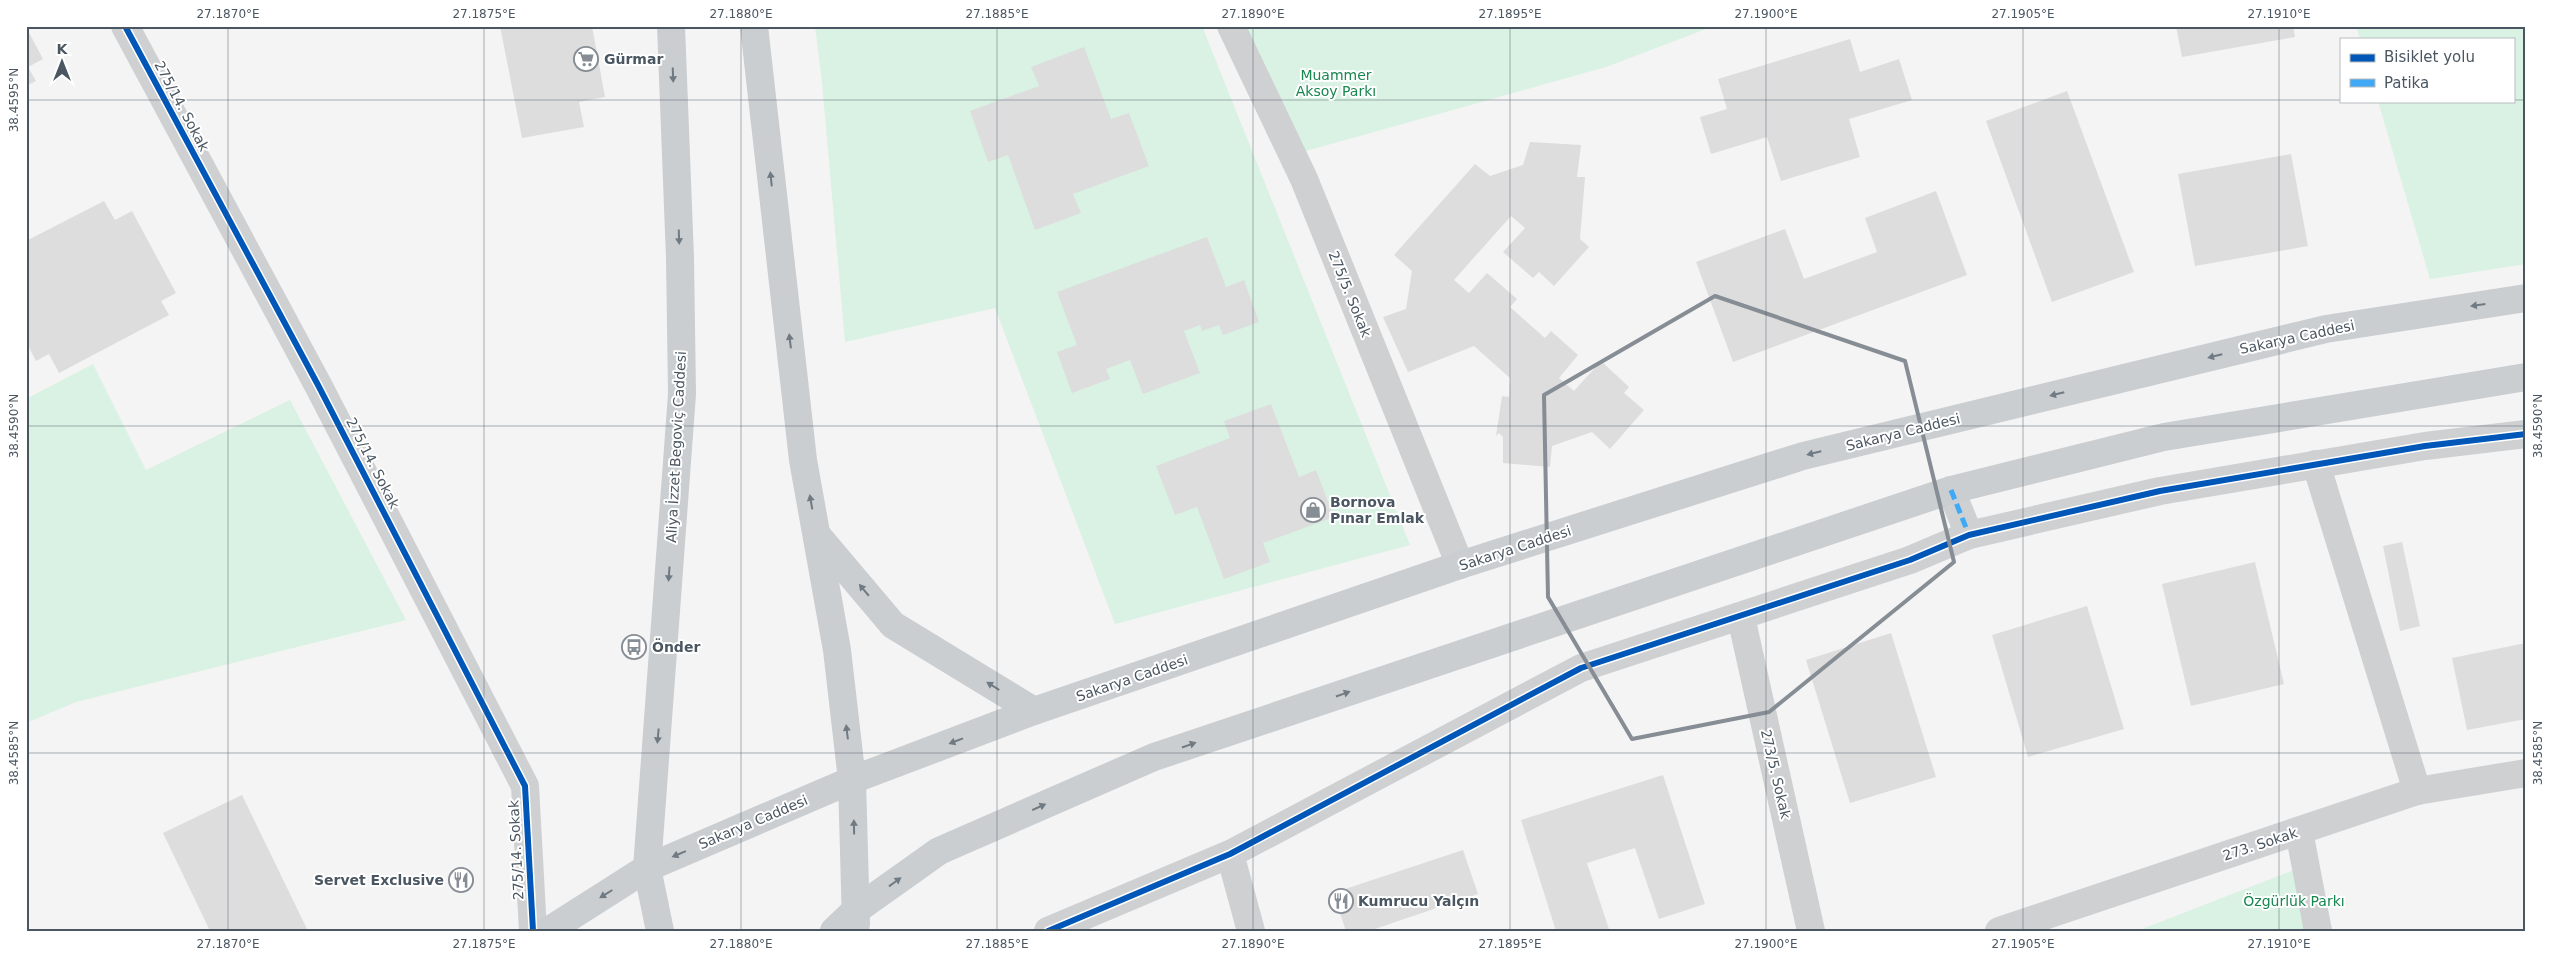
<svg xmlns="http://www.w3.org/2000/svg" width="2552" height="957" viewBox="0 0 2552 957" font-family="'DejaVu Sans',sans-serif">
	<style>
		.green { fill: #d9f2e3 }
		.building { fill: #ddddde }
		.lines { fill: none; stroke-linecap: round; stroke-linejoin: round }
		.minor { stroke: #ced0d2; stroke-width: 28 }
		.major { stroke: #caced1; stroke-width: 28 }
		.quiet { stroke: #3fa9f5; stroke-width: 5; stroke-dasharray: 10 5; stroke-linecap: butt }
		.cycleway-casing { stroke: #fff; stroke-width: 9 }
		.cycleway { stroke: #0057b8; stroke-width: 6 }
		.oneway { fill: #707a83 }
		.marked { fill: none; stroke: #868d94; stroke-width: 4; stroke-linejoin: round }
		.ticks { fill: none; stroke: #4a5661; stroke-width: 1; stroke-opacity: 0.45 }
		.labels { text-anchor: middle; stroke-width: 4; stroke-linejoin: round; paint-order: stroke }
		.poi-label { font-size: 14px; font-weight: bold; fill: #4a5661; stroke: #fff; text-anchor: start }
		.park-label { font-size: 14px; fill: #17864f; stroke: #fff }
		.street-label { font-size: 14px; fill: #4a5661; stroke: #fff }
		.neatline { fill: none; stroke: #4a5661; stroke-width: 2 }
		.ticks-label { font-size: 12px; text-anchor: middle; fill: #4a5661 }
	</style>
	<rect width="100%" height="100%" fill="#f4f4f4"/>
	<g class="green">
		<polygon points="815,26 1202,26 1410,545 1115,624 995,308 845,342 822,83"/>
		<polygon points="1242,26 1714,26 1606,67 1306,151"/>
		<polygon points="2356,26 2526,26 2526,264 2430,279 2378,101 2513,101 2513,39 2360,39"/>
		<polygon points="93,364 146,470 290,400 406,620 76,702 26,723 26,399"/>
		<polygon points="2317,861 2329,931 2137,931"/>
	</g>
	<g class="building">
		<polygon points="500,26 592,26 605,97 579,102 584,127 522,138"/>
		<polygon points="2176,26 2293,26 2295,37 2182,57"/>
		<polygon points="26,27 43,59 28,67 36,81 26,86"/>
		<polygon points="1850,39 1860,72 1899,59 1912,100 1849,119 1860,157 1781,181 1767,137 1711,154 1700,117 1727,109 1718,79"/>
		<polygon points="1084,47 1111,119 1129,113 1149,166 1073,194 1081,213 1035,230 1008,155 988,162 970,111 1039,86 1031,67"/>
		<polygon points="2067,91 2134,272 2052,302 1986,121"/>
		<polygon points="1530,142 1581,145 1577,177 1585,177 1580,239 1589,247 1554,286 1539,272 1533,278 1503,252 1525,228 1511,216 1454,280 1469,293 1487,273 1517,299 1510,307 1545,338 1551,331 1578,355 1559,378 1574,391 1601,361 1629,387 1624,393 1644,410 1610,449 1592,432 1552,446 1550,467 1503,463 1503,437 1499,433 1496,436 1502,396 1509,397 1510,378 1474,346 1408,372 1383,317 1406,309 1412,271 1394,255 1475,164 1490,176 1523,165"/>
		<polygon points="2291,154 2308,246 2195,266 2178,174"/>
		<polygon points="1936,191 1967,275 1733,362 1696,262 1785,229 1804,279 1877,252 1865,218"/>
		<polygon points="104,201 115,220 132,211 176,293 161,301 169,315 59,373 49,354 36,361 26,342 26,241"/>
		<polygon points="1207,237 1226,287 1244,280 1259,322 1223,335 1219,325 1202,331 1200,325 1184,331 1200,373 1143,394 1130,360 1106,369 1110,379 1072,393 1057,352 1077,345 1057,292"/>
		<polygon points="1271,404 1299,477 1316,470 1334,517 1263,543 1270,562 1224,579 1197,507 1175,515 1156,466 1230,438 1224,421"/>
		<polygon points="2402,542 2420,626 2400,631 2383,546"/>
		<polygon points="2255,562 2284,684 2191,706 2162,584"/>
		<polygon points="2087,606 2124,729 2028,757 1992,635"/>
		<polygon points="1891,633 1936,777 1850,803 1806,660"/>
		<polygon points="2526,643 2526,719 2467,730 2452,658"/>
		<polygon points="1663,775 1705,904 1659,919 1635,848 1587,863 1609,929 1602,931 1556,931 1521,820"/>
		<polygon points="242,795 308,931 210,931 163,833"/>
		<polygon points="1463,850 1478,894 1369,931 1346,931 1333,893"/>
	</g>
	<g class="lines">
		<g class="minor">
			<polyline points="125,26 318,385 525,786 533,931"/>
			<polyline points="1231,26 1304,179 1460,565"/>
			<polyline points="2316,464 2417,791"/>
			<polyline points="1951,490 1969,535"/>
			<polyline points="1741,617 1811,931"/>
			<polyline points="2299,831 2318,931"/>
			<polyline points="1230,854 1251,931"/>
			<polyline points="1048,931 1230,854 1581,668 1910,560 1969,535 2160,491 2425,446 2526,434"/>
			<polyline points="1999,931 2417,791 2526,773"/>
		</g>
		<g class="major">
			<polyline points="754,26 803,460 837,650 852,780 856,924"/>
			<polyline points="817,535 893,625 1034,711"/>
			<polyline points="548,931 647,868 852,780 1034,711 1460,565 1803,456 2326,329 2526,298"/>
			<polyline points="660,931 647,868 682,394 680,258 671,26"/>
			<polyline points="834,931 856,910 939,851 1154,757 1951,490 2164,437 2526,377"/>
		</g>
		<polyline class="quiet" points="1951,490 1969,535"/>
		<defs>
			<g id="cycleway">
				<polyline points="125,26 318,385 525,786 533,931"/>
				<polyline points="1048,931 1230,854 1581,668 1910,560 1969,535 2160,491 2425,446 2526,434"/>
			</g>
		</defs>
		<use href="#cycleway" class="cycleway-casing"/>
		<use href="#cycleway" class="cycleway"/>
	</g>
	<defs><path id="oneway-solid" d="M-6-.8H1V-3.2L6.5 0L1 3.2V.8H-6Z" transform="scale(1.25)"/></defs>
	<g class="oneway">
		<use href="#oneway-solid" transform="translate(673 75) rotate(88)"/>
		<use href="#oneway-solid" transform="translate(771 179) rotate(-96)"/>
		<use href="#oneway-solid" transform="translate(679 237) rotate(88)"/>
		<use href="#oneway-solid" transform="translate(2478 305) rotate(172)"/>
		<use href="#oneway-solid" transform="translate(790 341) rotate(-97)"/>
		<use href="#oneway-solid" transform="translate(2215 356) rotate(166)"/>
		<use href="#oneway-solid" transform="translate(2057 394) rotate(166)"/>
		<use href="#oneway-solid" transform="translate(1814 453) rotate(166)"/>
		<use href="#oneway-solid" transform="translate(811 502) rotate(-100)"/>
		<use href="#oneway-solid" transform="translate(669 574) rotate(94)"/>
		<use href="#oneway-solid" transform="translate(864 590) rotate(-130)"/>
		<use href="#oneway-solid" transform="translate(993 686) rotate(-148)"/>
		<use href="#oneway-solid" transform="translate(1343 694) rotate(-19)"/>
		<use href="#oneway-solid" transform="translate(847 732) rotate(-97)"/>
		<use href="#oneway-solid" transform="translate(658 736) rotate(95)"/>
		<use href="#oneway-solid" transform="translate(956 741) rotate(159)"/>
		<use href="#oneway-solid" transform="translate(1189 745) rotate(-19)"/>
		<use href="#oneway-solid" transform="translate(1039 807) rotate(-24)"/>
		<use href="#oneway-solid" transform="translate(854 827) rotate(-91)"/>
		<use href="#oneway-solid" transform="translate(679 854) rotate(157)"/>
		<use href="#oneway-solid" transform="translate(895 882) rotate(-36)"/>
		<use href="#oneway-solid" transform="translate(606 894) rotate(148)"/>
	</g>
	<path class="marked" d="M 1715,296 L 1905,361 L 1954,562 L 1769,712 L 1632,739 L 1548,597 L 1544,395 Z"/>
	<path class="ticks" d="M 228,26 L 228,931M 484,26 L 484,931M 741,26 L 741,931M 997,26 L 997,931M 1253,26 L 1253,931M 1510,26 L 1510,931M 1766,26 L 1766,931M 2023,26 L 2023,931M 2279,26 L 2279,931M 26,100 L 2341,100M 2513,100 L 2526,100M 26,426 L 2526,426M 26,753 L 2526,753"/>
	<defs>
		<symbol id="supermarket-ring" viewBox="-11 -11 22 22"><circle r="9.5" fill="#fff" stroke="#868d94" stroke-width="1.5"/><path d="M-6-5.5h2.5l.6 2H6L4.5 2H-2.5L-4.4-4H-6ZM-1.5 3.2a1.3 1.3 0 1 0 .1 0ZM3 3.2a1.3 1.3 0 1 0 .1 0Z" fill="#868d94"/></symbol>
		<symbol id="shop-ring" viewBox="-11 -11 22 22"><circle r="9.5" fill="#fff" stroke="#868d94" stroke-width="1.5"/><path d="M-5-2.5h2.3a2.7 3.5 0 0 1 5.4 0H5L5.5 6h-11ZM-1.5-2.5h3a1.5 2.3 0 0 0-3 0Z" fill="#868d94"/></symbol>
		<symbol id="bus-ring" viewBox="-11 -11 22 22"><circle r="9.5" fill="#fff" stroke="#868d94" stroke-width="1.5"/><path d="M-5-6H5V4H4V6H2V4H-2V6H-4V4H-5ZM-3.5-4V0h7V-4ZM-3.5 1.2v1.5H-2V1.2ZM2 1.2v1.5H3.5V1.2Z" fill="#868d94"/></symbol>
		<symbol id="restaurant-ring" viewBox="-11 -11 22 22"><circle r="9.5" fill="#fff" stroke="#868d94" stroke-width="1.5"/><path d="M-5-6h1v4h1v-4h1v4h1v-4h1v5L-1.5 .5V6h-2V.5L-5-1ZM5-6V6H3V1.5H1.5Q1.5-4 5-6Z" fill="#868d94"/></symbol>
	</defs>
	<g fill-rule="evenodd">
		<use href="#supermarket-ring" x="572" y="45" width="28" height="28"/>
		<use href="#shop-ring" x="1299" y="496" width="28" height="28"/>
		<use href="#bus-ring" x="620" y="633" width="28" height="28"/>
		<use href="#restaurant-ring" x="447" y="866" width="28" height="28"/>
		<use href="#restaurant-ring" x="1327" y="887" width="28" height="28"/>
	</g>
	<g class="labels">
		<g class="poi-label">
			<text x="604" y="64">Gürmar</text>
			<text x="1330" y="507">Bornova<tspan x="1330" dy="16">Pınar Emlak</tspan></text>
			<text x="652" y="652">Önder</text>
			<text x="444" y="885" text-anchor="end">Servet Exclusive</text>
			<text x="1358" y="906">Kumrucu Yalçın</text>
		</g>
		<g class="park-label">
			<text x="1336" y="80">Muammer<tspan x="1336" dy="16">Aksoy Parkı</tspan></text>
			<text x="2294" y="906">Özgürlük Parkı</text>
		</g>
		<g class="street-label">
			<text transform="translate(182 106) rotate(62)" y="5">275/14. Sokak</text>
			<text transform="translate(1350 294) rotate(68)" y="5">275/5. Sokak</text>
			<text transform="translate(2297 337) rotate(-12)" y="5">Sakarya Caddesi</text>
			<text transform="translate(1903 432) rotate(-14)" y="5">Sakarya Caddesi</text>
			<text transform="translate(676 447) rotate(-87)" y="5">Aliya İzzet Begoviç Caddesi</text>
			<text transform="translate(373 463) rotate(63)" y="5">275/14. Sokak</text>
			<text transform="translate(1515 548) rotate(-18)" y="5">Sakarya Caddesi</text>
			<text transform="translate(1132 678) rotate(-19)" y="5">Sakarya Caddesi</text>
			<text transform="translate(1776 774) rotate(77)" y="5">273/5. Sokak</text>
			<text transform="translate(753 822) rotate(-23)" y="5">Sakarya Caddesi</text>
			<text transform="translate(2260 844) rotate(-18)" y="5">273. Sokak</text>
			<text transform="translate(516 850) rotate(-93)" y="5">275/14. Sokak</text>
		</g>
	</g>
	<rect width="2552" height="957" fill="none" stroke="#ffffff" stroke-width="55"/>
	<rect x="2340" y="38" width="175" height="65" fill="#ffffff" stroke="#b7bbc0"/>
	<rect x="2350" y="54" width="25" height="8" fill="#0057b8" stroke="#b7bbc0"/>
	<text x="2384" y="62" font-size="15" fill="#4a5661">Bisiklet yolu</text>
	<rect x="2350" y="79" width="25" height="8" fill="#3fa9f5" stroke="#b7bbc0"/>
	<text x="2384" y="88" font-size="15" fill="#4a5661">Patika</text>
	<g transform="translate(62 62)" stroke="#ffffff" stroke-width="4" paint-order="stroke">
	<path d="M0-4L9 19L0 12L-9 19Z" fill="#4a5661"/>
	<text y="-8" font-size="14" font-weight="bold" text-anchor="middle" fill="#4a5661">K</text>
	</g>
	<rect x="28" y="28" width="2496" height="902" class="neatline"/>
	<g class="ticks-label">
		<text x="228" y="18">27.1870°E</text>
		<text x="484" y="18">27.1875°E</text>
		<text x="741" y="18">27.1880°E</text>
		<text x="997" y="18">27.1885°E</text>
		<text x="1253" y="18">27.1890°E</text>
		<text x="1510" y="18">27.1895°E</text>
		<text x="1766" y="18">27.1900°E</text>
		<text x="2023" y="18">27.1905°E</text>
		<text x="2279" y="18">27.1910°E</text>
		<text transform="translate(14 100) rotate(-90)" y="4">38.4595°N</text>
		<text transform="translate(14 426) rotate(-90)" y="4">38.4590°N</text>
		<text transform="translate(2538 426) rotate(-90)" y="4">38.4590°N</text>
		<text transform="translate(14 753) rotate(-90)" y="4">38.4585°N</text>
		<text transform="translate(2538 753) rotate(-90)" y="4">38.4585°N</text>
		<text x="228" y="948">27.1870°E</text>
		<text x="484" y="948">27.1875°E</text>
		<text x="741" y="948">27.1880°E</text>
		<text x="997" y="948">27.1885°E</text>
		<text x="1253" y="948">27.1890°E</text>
		<text x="1510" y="948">27.1895°E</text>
		<text x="1766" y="948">27.1900°E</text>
		<text x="2023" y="948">27.1905°E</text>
		<text x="2279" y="948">27.1910°E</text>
	</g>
</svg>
